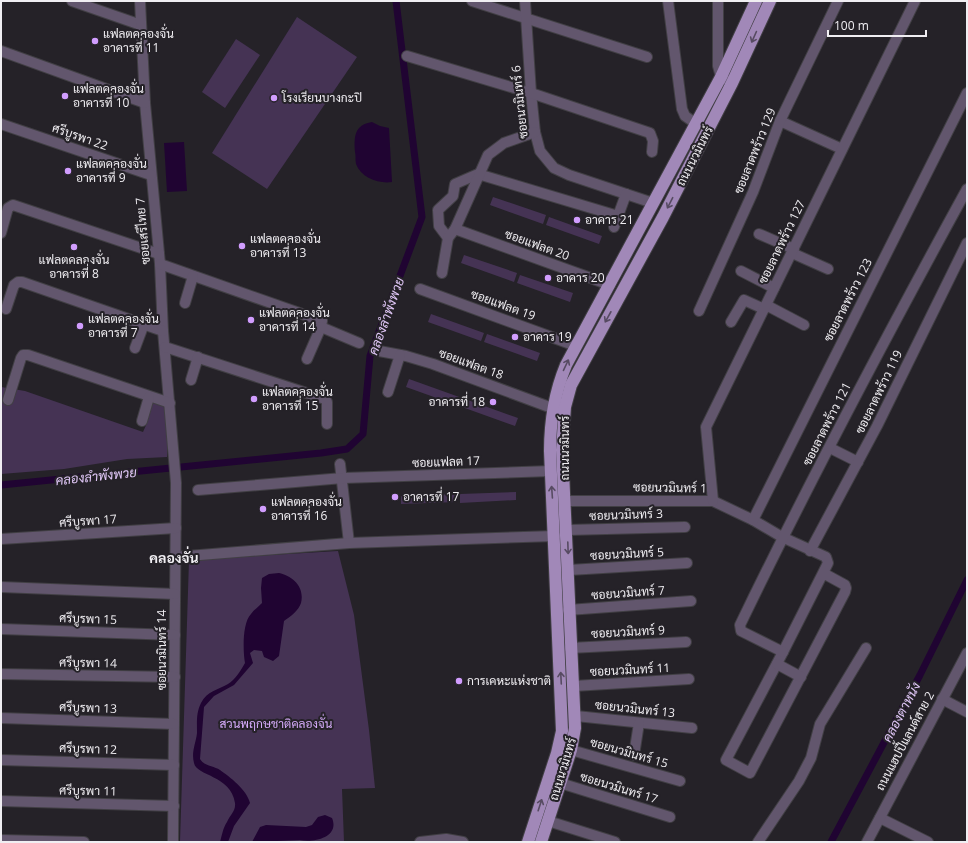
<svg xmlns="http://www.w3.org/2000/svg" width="968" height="843" viewBox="0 0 968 843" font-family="'Open Sans',Sarabun,sans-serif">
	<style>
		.green { fill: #453354 }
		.water { fill: #200432 }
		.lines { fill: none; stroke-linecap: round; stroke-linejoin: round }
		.canal { stroke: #200432; stroke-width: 7 }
		.minor-casing { stroke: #413f44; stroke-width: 12 }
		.major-casing { stroke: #413f44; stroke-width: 14 }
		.minor { stroke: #62566d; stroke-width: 10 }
		.major { stroke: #a188b8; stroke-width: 12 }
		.oneway { stroke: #574b62 }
		.poi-dot { fill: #d19dfe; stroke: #252228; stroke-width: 1.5 }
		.labels { text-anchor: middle; stroke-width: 4; stroke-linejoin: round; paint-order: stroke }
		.poi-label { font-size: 12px; fill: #f0eef2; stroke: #252228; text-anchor: start }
		.street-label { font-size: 12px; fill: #f0eef2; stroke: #252228 }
		.park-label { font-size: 12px; fill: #d5abfa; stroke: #252228 }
		.water-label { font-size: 13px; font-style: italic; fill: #e0c7f7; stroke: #252228 }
		.quarter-label { font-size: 14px; font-weight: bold; fill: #f0eef2; stroke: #252228 }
	</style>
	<rect width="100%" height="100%" fill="#252228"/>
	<g class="green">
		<polygon points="297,17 357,57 267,189 212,153"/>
		<polygon points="236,39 260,55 225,108 202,92"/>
		<polygon points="493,197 546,215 543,224 490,205"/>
		<polygon points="549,217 602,236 599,244 546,225"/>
		<polygon points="464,255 517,273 514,282 461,263"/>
		<polygon points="520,275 573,293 570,302 517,283"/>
		<polygon points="431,314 484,333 481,341 428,322"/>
		<polygon points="487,334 540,353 537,361 484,342"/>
		<polygon points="409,379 462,398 459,406 406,387"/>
		<polygon points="1,387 25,391 143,432 147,423 140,414 144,397 168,406 167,457 127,459 64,469 1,474"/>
		<polygon points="465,399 518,418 515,426 462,407"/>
		<polygon points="516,492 516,500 460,503 460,494"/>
		<polygon points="457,494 457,502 401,504 401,496"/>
		<polygon points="338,551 354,615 369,730 375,788 342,789 344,842 180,842 189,560"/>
	</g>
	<g class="water">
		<path d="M 372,122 L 380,126 L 389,128 L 392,182 C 379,184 361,178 356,164 C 355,159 356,156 355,152 C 354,137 354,125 372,122 Z"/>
		<polygon points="184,142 187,191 167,192 164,143"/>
		<path d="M 279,573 C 292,576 305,586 301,603 C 299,610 290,617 284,621 L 279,656 L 273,661 L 264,657 L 262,651 L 254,650 L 250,653 L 253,663 L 234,685 L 214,696 L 204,707 L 200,759 C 204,766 214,766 220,770 C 230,777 247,790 250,803 L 234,826 L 228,842 L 220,842 C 222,835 223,828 227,822 C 230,815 236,811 235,803 C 231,775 196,776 194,763 C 191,752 196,743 197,733 C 197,722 196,713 201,703 C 207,691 218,690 228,684 C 235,680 241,670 245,663 C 243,652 242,623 251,614 C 254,610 258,607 262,603 L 261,588 L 262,578 L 269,574 Z"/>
		<path d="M 325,815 L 332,818 C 340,837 314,843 300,840 L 252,842 L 260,827 L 266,825 L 306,827 L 312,825 L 318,817 Z"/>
	</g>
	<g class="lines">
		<g class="canal">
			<polyline points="1,485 321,453 347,449 363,434 370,356 422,217 396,1"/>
			<polyline points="831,842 920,675 967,580"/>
		</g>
		<defs>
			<g id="minor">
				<polyline points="72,1 141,25"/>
				<polyline points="140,1 145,103 160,264 163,331 176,483 173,842"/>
				<polyline points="472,1 647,57"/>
				<polyline points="525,1 531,93 535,132 540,151 554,168 569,175 653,203"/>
				<polyline points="668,1 682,109 685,116 695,123"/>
				<polyline points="718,1 718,66 721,77 725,79"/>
				<polyline points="1,51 145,103"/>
				<polyline points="407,56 531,93 650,133 653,141 652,152"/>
				<polyline points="780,121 842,149"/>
				<polyline points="1,124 151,175"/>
				<polyline points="614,227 626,194"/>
				<polyline points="455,229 610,285"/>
				<polyline points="1,233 8,208 13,205 159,254"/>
				<polyline points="759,234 794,249"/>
				<polyline points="448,238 439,226 438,210 453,196 455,184 478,174 618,216"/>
				<polyline points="792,253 828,269"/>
				<polyline points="160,264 322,321 321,327 307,359"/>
				<polyline points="741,271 774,288"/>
				<polyline points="442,273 448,238 455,229 488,155 504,143 535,132"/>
				<polyline points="420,289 576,346"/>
				<polyline points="185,303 193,276"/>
				<polyline points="766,305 804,325"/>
				<polyline points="6,309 14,285 18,282 22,282 163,331"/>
				<polyline points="699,311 753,192 780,121 838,1"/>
				<polyline points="731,322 744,300 764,309"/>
				<polyline points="321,327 359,343"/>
				<polyline points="165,347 325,399 327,402 327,424"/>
				<polyline points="135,348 144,324"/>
				<polyline points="379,351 406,356 433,364 552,408"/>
				<polyline points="191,380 198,357"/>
				<polyline points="388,392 400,355"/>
				<polyline points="8,400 21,358 23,355 28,355 170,403"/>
				<polyline points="142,421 149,397"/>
				<polyline points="830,448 858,462"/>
				<polyline points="340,464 349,543"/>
				<polyline points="198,490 343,478 551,471"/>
				<polyline points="566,501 713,501 753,520 782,537 826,557 828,563 823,573 783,652 726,760 750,773 845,592 846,588 845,585 823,573"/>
				<polyline points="713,501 706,427 915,1"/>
				<polyline points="753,520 967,93"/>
				<polyline points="567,530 685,527"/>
				<polyline points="1,539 176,528"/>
				<polyline points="810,551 877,426 967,243"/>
				<polyline points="175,557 349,543 555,536"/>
				<polyline points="569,570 687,563"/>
				<polyline points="1,587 175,594"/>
				<polyline points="568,610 691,601"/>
				<polyline points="1,629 175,635"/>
				<polyline points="570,648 686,642"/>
				<path d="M 783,652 L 741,631 L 740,625 C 811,478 888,333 967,189"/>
				<polyline points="777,664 801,677"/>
				<polyline points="1,674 175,677"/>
				<polyline points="574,686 689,679"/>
				<polyline points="942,699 967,712"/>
				<polyline points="576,716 692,728"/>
				<polyline points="1,718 174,724"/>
				<polyline points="571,750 680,781"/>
				<polyline points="634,755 639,723"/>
				<polyline points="1,760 174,765"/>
				<polyline points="560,783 670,817"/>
				<polyline points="1,801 174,806"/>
				<polyline points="880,818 928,842"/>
				<polyline points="548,821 615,842"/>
				<polyline points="1,840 84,842"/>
				<polyline points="420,842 446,839 463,842"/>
				<polyline points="758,842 799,781 811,758 820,724 866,648"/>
				<polyline points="867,842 967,653"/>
			</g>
			<g id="major">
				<path d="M 528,842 L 557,753 L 562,731 L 550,451 C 550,420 554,394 566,365 L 721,77 L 756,1"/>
				<polyline points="541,842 571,750 575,728 562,450 565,407 571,385 663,217 732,83 770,1"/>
			</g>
		</defs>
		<use href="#minor" class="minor-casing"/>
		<use href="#major" class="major-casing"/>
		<use href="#minor" class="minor"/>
		<use href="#major" class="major"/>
	</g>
	<defs><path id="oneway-shaft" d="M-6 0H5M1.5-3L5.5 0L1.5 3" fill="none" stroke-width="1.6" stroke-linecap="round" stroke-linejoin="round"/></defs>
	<g class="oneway">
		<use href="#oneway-shaft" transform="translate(754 37) rotate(114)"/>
		<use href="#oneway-shaft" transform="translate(670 203) rotate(117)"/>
		<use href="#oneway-shaft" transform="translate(608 317) rotate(119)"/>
		<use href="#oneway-shaft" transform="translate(566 365) rotate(-65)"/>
		<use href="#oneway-shaft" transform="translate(552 492) rotate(-94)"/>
		<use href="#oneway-shaft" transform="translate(568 548) rotate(88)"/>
		<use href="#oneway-shaft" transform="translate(561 678) rotate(-93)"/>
		<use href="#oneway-shaft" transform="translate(540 805) rotate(-72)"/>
	</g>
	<g class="poi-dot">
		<circle cx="95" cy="41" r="4"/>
		<circle cx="65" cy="96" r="4"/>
		<circle cx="274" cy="98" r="4"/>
		<circle cx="68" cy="171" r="4"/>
		<circle cx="577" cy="220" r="4"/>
		<circle cx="242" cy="246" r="4"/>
		<circle cx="74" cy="247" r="4"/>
		<circle cx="548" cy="278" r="4"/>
		<circle cx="251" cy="320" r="4"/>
		<circle cx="80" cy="326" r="4"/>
		<circle cx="515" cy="337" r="4"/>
		<circle cx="254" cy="399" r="4"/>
		<circle cx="493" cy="402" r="4"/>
		<circle cx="395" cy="497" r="4"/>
		<circle cx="263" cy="509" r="4"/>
		<circle cx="459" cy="681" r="4"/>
	</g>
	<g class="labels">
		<g class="poi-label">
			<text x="103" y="38">แฟลตคลองจั่น<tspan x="103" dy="14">อาคารที่ 11</tspan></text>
			<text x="73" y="93">แฟลตคลองจั่น<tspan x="73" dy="14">อาคารที่ 10</tspan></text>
			<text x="282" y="102">โรงเรียนบางกะปิ</text>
			<text x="76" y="168">แฟลตคลองจั่น<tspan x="76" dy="14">อาคารที่ 9</tspan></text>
			<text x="585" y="224">อาคาร 21</text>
			<text x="250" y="243">แฟลตคลองจั่น<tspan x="250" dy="14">อาคารที่ 13</tspan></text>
			<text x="74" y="264" text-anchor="middle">แฟลตคลองจั่น<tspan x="74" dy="14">อาคารที่ 8</tspan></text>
			<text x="556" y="282">อาคาร 20</text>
			<text x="259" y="317">แฟลตคลองจั่น<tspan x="259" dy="14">อาคารที่ 14</tspan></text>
			<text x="88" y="323">แฟลตคลองจั่น<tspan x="88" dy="14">อาคารที่ 7</tspan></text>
			<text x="523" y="341">อาคาร 19</text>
			<text x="262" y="396">แฟลตคลองจั่น<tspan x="262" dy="14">อาคารที่ 15</tspan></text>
			<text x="485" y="406" text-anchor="end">อาคารที่ 18</text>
			<text x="403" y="501">อาคารที่ 17</text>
			<text x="271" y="506">แฟลตคลองจั่น<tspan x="271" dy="14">อาคารที่ 16</tspan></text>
			<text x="467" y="685">การเคหะแห่งชาติ</text>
		</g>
		<g class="street-label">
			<text transform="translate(520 102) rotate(-96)" y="4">ซอยนวมินทร์ 6</text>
			<text transform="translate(80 137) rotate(19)" y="4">ศรีบูรพา 22</text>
			<text transform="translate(755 151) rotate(-68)" y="4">ซอยลาดพร้าว 129</text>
			<text transform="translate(695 156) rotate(-63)" y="4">ถนนนวมินทร์</text>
			<text transform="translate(143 231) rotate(-95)" y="4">ซอยเสรีไทย 7</text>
			<text transform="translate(782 242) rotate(-64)" y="4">ซอยลาดพร้าว 127</text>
			<text transform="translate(537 245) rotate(20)" y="4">ซอยแฟลต 20</text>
			<text transform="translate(848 300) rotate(-63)" y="4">ซอยลาดพร้าว 123</text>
			<text transform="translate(503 305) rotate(20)" y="4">ซอยแฟลต 19</text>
			<text transform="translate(471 364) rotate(20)" y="4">ซอยแฟลต 18</text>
			<text transform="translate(879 392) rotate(-64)" y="4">ซอยลาดพร้าว 119</text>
			<text transform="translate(827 424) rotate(-63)" y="4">ซอยลาดพร้าว 121</text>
			<text transform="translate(565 448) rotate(-90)" y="4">ถนนนวมินทร์</text>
			<text transform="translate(446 462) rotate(-2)" y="4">ซอยแฟลต 17</text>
			<text transform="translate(670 488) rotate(1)" y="4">ซอยนวมินทร์ 1</text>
			<text transform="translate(626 515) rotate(-2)" y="4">ซอยนวมินทร์ 3</text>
			<text transform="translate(88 521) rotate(-4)" y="4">ศรีบูรพา 17</text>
			<text transform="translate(627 554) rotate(-3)" y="4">ซอยนวมินทร์ 5</text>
			<text transform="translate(628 593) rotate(-4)" y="4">ซอยนวมินทร์ 7</text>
			<text transform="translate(88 619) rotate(2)" y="4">ศรีบูรพา 15</text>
			<text transform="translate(628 632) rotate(-3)" y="4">ซอยนวมินทร์ 9</text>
			<text transform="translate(162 650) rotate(-90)" y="4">ซอยนวมินทร์ 14</text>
			<text transform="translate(88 663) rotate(1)" y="4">ศรีบูรพา 14</text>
			<text transform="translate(630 670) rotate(-3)" y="4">ซอยนวมินทร์ 11</text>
			<text transform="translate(88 708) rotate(2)" y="4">ศรีบูรพา 13</text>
			<text transform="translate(635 709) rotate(6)" y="4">ซอยนวมินทร์ 13</text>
			<text transform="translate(905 741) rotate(-62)" y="4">ถนนแฮปปี้แลนด์สาย 2</text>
			<text transform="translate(88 749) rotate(2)" y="4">ศรีบูรพา 12</text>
			<text transform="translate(629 753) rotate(16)" y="4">ซอยนวมินทร์ 15</text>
			<text transform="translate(563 769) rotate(-73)" y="4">ถนนนวมินทร์</text>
			<text transform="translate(619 788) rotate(17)" y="4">ซอยนวมินทร์ 17</text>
			<text transform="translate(88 791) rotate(1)" y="4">ศรีบูรพา 11</text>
		</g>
		<g class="park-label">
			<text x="276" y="728">สวนพฤกษชาติคลองจั่น</text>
		</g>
		<g class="water-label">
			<text transform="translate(386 316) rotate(-70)" y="5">คลองลำพังพวย</text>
			<text transform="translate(96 476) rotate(-6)" y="5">คลองลำพังพวย</text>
			<text transform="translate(901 712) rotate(-62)" y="5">คลองตาหนัง</text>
		</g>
		<g class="quarter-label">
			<text x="174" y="563">คลองจั่น</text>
		</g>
	</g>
	<rect width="968" height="843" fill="none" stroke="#f0eef2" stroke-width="4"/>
	<path d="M828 30v6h98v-6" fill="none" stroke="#f0eef2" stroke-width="2"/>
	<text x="834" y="30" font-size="12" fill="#f0eef2" stroke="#252228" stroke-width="3" paint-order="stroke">100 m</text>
</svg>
